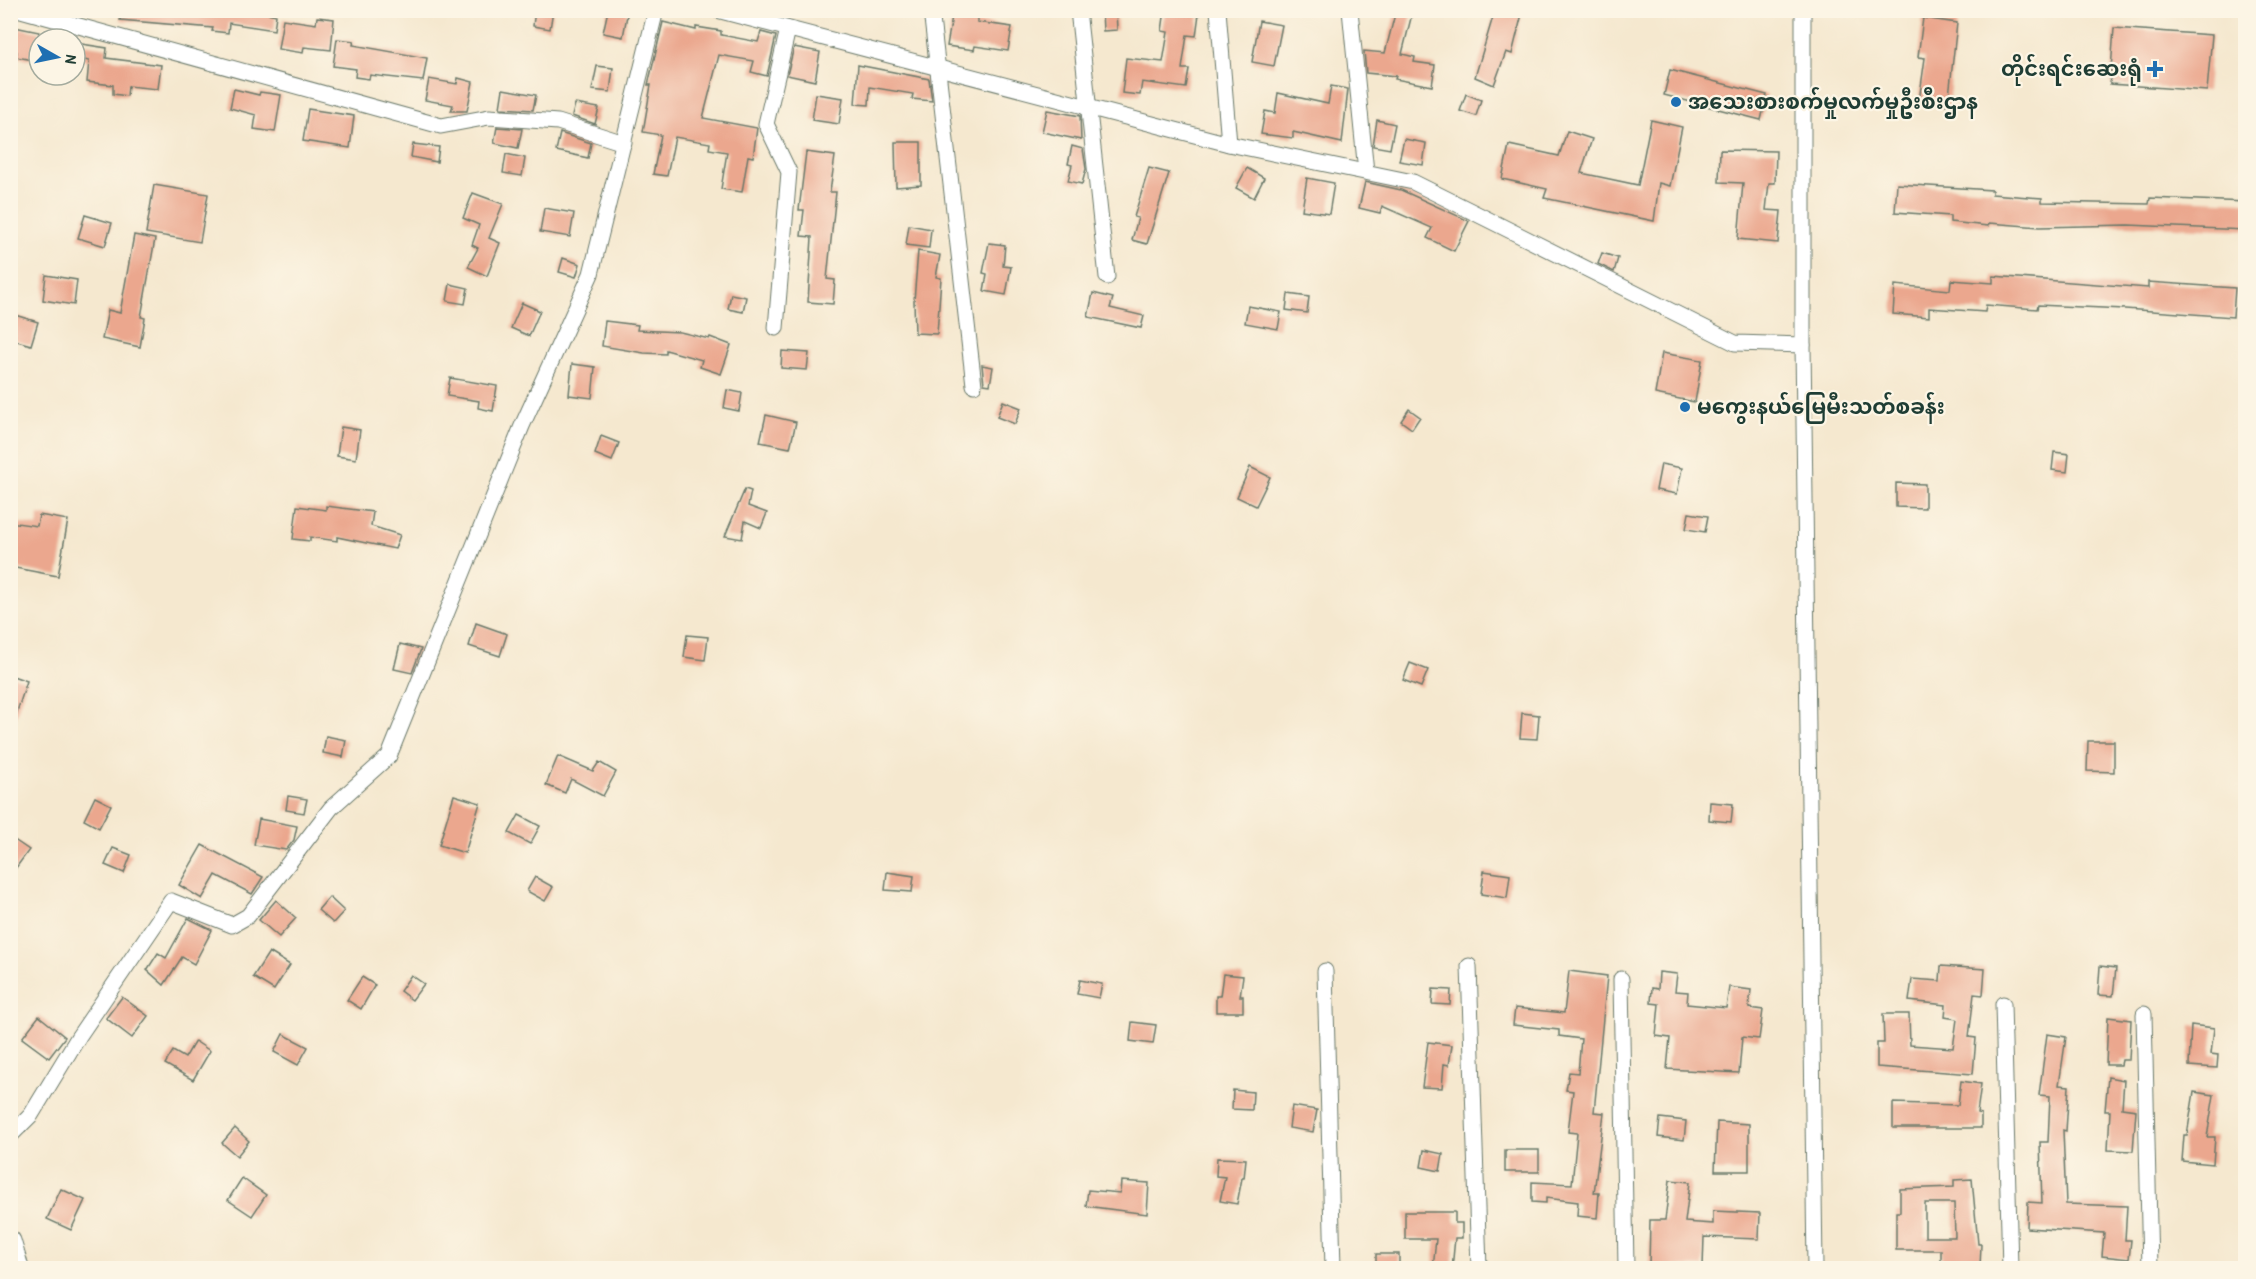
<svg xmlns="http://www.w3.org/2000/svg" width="2256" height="1279" viewBox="0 0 2256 1279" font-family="'Patrick Hand','Noto Sans Myanmar',sans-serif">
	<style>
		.building { fill: #eba78e; fill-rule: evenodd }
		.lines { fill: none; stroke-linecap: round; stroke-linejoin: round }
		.street-casing { stroke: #6a796a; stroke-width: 17 }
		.secondary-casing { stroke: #6a796a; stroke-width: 23 }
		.street { stroke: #fff; stroke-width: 15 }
		.secondary { stroke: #fff; stroke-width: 21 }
		.poi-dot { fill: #1f6fb2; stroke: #fcf5e5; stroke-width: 2 }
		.labels { text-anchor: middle; stroke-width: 4.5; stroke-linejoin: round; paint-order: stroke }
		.poi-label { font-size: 21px; font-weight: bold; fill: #1f3d34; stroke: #fcf5e5; text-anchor: start }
	</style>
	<rect width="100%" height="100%" fill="#fcf5e5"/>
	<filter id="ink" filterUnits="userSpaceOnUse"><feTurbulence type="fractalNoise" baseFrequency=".0167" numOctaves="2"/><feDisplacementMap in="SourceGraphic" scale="12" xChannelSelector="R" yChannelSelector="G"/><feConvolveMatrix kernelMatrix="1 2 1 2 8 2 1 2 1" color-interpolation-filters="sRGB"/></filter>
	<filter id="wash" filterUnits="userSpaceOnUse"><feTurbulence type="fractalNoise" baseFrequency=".008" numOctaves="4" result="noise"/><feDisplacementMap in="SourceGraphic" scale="24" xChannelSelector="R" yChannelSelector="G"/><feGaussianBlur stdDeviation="1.35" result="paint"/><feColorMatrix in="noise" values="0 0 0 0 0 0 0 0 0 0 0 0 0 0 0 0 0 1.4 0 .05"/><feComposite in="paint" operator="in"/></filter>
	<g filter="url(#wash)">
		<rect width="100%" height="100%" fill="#f5e8cf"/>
		<g id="blocks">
			<g class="building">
				<polygon points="121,10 255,10 276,15 274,30 229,23 228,33 212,31 213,28 120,20"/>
				<polygon points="535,10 553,10 550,29 533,26"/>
				<polygon points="608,10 628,10 623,37 603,33"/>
				<polygon points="953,10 977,10 977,22 1012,27 1008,51 975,46 974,50 947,46"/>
				<polygon points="1102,10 1116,10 1117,30 1103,31"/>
				<polygon points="1165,10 1199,14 1196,36 1187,35 1182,69 1189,69 1186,88 1142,82 1140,95 1122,93 1126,58 1163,62 1168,32 1162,31"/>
				<polygon points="1396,10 1413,10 1402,54 1415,57 1414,62 1435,65 1432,86 1395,79 1396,76 1366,73 1364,51 1385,53"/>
				<polygon points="1495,10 1523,10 1512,54 1506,52 1494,85 1475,77"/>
				<polygon points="317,17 334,19 331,50 304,47 303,53 278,49 283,19 316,24"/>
				<polygon points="1923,18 1957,23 1948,105 1919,101 1925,58 1918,57"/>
				<polygon points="1259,21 1282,25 1274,66 1252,62"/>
				<polygon points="663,22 696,30 696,27 721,31 721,35 758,42 761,32 776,36 767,76 751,72 754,61 719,55 703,118 757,128 753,157 748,156 742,192 721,189 727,152 709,149 710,143 675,137 667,176 653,174 661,135 643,132 651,85 648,85"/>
				<polygon points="10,26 39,32 39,61 16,57 17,52 10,51"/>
				<polygon points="2114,28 2212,35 2207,91 2110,84"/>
				<polygon points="337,39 354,41 353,45 427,58 423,81 370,75 369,79 355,77 356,69 333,66"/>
				<polygon points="75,43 107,48 106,58 161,65 158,89 128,86 127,96 113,94 113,85 87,82 89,61 75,58"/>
				<polygon points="794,47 820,52 815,81 787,75"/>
				<polygon points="858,65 929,79 932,101 912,99 913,94 870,87 869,105 855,104"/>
				<polygon points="597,66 613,68 610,92 592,90"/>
				<polygon points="1670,70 1767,95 1761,120 1664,95"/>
				<polygon points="458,78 473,82 467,111 451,111 453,105 425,100 429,79 457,84"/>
				<polygon points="1331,86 1348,89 1342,143 1293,132 1293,138 1261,134 1265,111 1275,113 1278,93 1328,104"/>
				<polygon points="234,89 259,95 260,92 281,95 275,132 254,129 256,115 230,108"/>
				<polygon points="503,89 536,95 533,110 500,108"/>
				<polygon points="816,94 843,98 839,124 812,120"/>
				<polygon points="1466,94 1481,100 1476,116 1460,111"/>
				<polygon points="575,104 599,108 595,124 572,116"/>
				<polygon points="308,109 354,116 350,148 303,141"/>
				<polygon points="1047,110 1080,116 1081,140 1042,132"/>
				<polygon points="1377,120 1395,124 1390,149 1373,146"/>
				<polygon points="1651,120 1682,127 1670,186 1659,183 1654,221 1544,198 1547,189 1502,179 1509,145 1559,156 1567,131 1592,139 1581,173 1638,185"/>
				<polygon points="497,127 522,129 518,148 494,143"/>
				<polygon points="560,133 591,143 588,158 556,151"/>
				<polygon points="1404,139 1426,143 1423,165 1399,161"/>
				<polygon points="895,142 921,142 921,185 896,187"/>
				<polygon points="413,144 439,147 437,162 411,157"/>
				<polygon points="1072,146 1083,149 1086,169 1082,184 1068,181 1072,165 1068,164"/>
				<polygon points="1720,150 1776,151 1775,183 1769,183 1766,210 1781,211 1778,243 1738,239 1743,183 1719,182"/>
				<polygon points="806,152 835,156 830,192 836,192 827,279 835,280 833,304 808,302 812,237 801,236 804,210 799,210"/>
				<polygon points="506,154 525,158 522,176 503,173"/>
				<polygon points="1149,168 1169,173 1147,244 1132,240 1138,218 1134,217"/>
				<polygon points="1247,168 1264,178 1254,198 1236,188"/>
				<polygon points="1307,178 1334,183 1329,214 1302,210"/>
				<polygon points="1365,182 1401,190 1469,221 1454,251 1427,238 1432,228 1382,206 1380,213 1359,208"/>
				<polygon points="1897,184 1992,190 1992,194 2042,198 2042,202 2149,204 2150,198 2246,202 2246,230 2128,225 2040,227 1989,223 1988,226 1950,222 1950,216 1895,212"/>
				<polygon points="154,185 208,194 200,242 146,233"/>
				<polygon points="473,193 503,204 489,238 500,243 487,276 468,267 478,248 472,245 479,225 463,218"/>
				<polygon points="544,208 574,213 570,237 540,232"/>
				<polygon points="85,215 112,223 105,246 78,238"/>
				<polygon points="909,225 931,229 929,248 906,245"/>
				<polygon points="134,235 155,239 141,317 145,318 140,347 102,339 108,310 120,313"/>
				<polygon points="989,243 1005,245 1003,266 1011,267 1006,295 984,291 987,274 983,273"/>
				<polygon points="918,251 940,255 936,277 941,278 937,334 915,333 914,301"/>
				<polygon points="1602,253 1618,258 1614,272 1598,264"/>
				<polygon points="563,258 580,264 576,277 559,272"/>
				<polygon points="46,275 77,280 74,305 43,300"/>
				<polygon points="1993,276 2148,288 2148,282 2235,288 2233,317 2125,309 2038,305 2037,309 1986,305 1985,312 1929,308 1929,317 1893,314 1895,285 1950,290 1951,280 1993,283"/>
				<polygon points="450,284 468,288 465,304 447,301"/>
				<polygon points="1093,293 1113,298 1110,308 1144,316 1141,328 1088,317"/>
				<polygon points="731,294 746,297 743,312 728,309"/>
				<polygon points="1288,294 1309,297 1307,313 1286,310"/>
				<polygon points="522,303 540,311 529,336 511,328"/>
				<polygon points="1248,306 1281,312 1278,329 1245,323"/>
				<polygon points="15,315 38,322 31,345 10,339"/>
				<polygon points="605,321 638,325 637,330 680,332 709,339 710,337 731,345 721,374 700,367 702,360 666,350 666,354 644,353 602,346"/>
				<polygon points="782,351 809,353 807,370 781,368"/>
				<polygon points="1662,353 1702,360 1695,402 1655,394"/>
				<polygon points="572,364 595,367 592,398 569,395"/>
				<polygon points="982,365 993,367 990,385 984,384"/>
				<polygon points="450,378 497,386 493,411 478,408 479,401 447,396"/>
				<polygon points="727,390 742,393 739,411 724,408"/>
				<polygon points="1003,401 1021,408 1015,424 997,417"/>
				<polygon points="1409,409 1420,417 1412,429 1401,421"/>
				<polygon points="766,415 796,422 790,448 760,442"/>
				<polygon points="341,427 360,430 356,459 337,456"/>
				<polygon points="601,436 619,443 612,461 595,454"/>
				<polygon points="2054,452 2069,454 2067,472 2052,470"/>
				<polygon points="1661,464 1682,468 1677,494 1656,490"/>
				<polygon points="1250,467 1270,477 1256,506 1237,497"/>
				<polygon points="1896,483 1925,484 1925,508 1896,507"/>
				<polygon points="745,489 751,491 748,506 767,513 761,528 745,521 742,539 725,536"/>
				<polygon points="297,506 326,510 326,506 373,512 371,526 400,535 395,549 337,537 337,541 310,537 310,541 293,539"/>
				<polygon points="1689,513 1708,516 1705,532 1686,529"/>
				<polygon points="39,515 68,520 58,576 10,567 10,522 37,526"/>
				<polygon points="476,623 507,634 500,656 469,646"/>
				<polygon points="687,635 708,637 705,660 684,657"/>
				<polygon points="400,644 421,649 412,673 394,669"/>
				<polygon points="1410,663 1428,670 1421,687 1403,680"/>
				<polygon points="10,675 27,681 13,724 10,723"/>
				<polygon points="1522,713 1539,715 1537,739 1520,738"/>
				<polygon points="326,736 346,740 343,757 323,753"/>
				<polygon points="2088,741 2114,741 2114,772 2087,771"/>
				<polygon points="558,756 593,771 599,762 616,772 603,796 571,779 565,793 546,785"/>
				<polygon points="454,795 480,803 465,853 439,845"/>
				<polygon points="288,796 307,799 304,813 286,810"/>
				<polygon points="95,797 111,805 99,828 84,820"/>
				<polygon points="1710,802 1733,804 1731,822 1709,820"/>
				<polygon points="519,815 540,826 530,844 509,833"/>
				<polygon points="259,819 297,826 294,840 286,850 254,845"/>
				<polygon points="10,837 29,850 10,876"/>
				<polygon points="202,845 263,877 252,894 216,875 202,899 179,885"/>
				<polygon points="113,848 131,855 124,873 105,865"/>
				<polygon points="1484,871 1510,875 1507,898 1481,894"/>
				<polygon points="887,872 914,876 912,892 885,890"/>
				<polygon points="535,877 553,887 545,901 527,891"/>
				<polygon points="329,897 344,911 333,923 318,910"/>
				<polygon points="276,900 296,918 279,937 259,920"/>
				<polygon points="188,918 212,930 194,964 182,957 164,985 147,970 158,953 166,958"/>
				<polygon points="269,952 290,965 274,990 253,977"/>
				<polygon points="1941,966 1985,969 1983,995 1974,994 1969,1037 1976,1038 1973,1074 1877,1067 1877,1043 1884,1043 1883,1014 1909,1014 1910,1045 1953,1048 1957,1019 1945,1017 1946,1005 1909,1001 1912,979 1940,981"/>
				<polygon points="2100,966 2116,968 2113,996 2098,995"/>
				<polygon points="1569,971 1607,976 1594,1112 1604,1113 1594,1193 1599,1193 1597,1218 1577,1216 1578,1202 1546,1198 1546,1203 1532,1202 1532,1182 1572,1184 1577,1133 1568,1132 1573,1091 1566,1090 1569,1072 1578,1073 1581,1039 1559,1036 1559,1030 1513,1025 1515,1008 1564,1013"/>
				<polygon points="1659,972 1677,974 1675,991 1688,992 1687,1004 1726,1008 1729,987 1751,990 1749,1008 1763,1010 1759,1039 1742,1037 1739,1073 1667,1069 1670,1038 1656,1036 1659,1004 1651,1003 1652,988 1658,989"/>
				<polygon points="1223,974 1243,976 1240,996 1243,996 1243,1012 1216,1012 1216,996 1220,996"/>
				<polygon points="411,975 424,984 412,1000 400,991"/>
				<polygon points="362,977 375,985 361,1009 347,1000"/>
				<polygon points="1080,980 1102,984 1099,998 1077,994"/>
				<polygon points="1433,989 1451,990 1450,1005 1432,1004"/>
				<polygon points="122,997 148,1016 132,1038 106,1018"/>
				<polygon points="39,1016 65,1037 49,1058 22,1038"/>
				<polygon points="2108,1017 2131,1020 2129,1060 2122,1060 2121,1065 2106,1065"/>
				<polygon points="1132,1022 1156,1025 1153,1044 1130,1041"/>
				<polygon points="2191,1025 2214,1028 2211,1054 2218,1055 2217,1068 2189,1066"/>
				<polygon points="283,1034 308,1047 298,1065 274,1052"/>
				<polygon points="2047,1034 2066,1037 2059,1085 2069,1086 2066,1131 2063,1130 2066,1204 2127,1206 2125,1240 2131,1240 2129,1259 2102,1256 2104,1233 2027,1228 2028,1202 2042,1203 2040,1142 2048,1142 2050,1096 2039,1095"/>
				<polygon points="195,1041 210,1051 193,1080 165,1064 173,1051 185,1058"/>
				<polygon points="1428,1042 1452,1045 1449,1065 1444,1064 1442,1088 1422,1087"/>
				<polygon points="2108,1077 2124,1080 2122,1108 2136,1110 2133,1151 2108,1150 2110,1111 2105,1111"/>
				<polygon points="1961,1081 1981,1084 1977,1113 1981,1114 1981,1128 1893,1128 1893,1103 1958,1105"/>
				<polygon points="1233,1090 1253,1092 1252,1110 1232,1109"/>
				<polygon points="2194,1092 2214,1095 2207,1137 2215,1137 2213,1164 2182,1161 2184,1135 2187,1135"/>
				<polygon points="1292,1106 1317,1110 1313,1132 1289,1128"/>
				<polygon points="1660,1118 1686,1121 1684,1140 1658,1137"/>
				<polygon points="1717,1122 1749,1124 1749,1171 1715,1171"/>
				<polygon points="235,1128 249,1141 237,1156 222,1143"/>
				<polygon points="1424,1150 1443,1154 1440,1171 1421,1167"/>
				<rect x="1505" y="1150" width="34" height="22"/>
				<polygon points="1217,1158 1246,1159 1244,1178 1242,1178 1237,1204 1220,1201 1225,1177 1216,1176"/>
				<polygon points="242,1178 266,1195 252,1216 228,1200"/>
				<path d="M 1972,1179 L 1978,1244 L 1981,1244 L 1980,1267 L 1941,1266 L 1941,1250 L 1896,1250 L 1896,1212 L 1900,1212 L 1900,1189 L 1954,1187 L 1954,1180 ZM 1925,1203 L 1954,1203 L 1955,1237 L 1925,1237 Z"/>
				<polygon points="1670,1180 1690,1182 1685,1222 1713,1224 1713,1211 1760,1213 1759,1239 1704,1237 1703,1267 1649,1266 1650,1220 1665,1220"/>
				<polygon points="1121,1181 1149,1183 1147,1214 1086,1206 1088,1190 1120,1193"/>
				<polygon points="61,1189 85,1200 71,1230 47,1219"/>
				<polygon points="1405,1212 1455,1212 1455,1223 1462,1223 1462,1238 1455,1238 1452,1269 1433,1269 1436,1239 1405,1239"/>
				<rect x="1376" y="1254" width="23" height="15"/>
			</g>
		</g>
	</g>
	<g filter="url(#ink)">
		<use href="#blocks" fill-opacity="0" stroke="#6a796a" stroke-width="1.5"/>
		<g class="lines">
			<defs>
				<g id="street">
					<polyline points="21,10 441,126 489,117 558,122 624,143"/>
					<polyline points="717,10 1229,144 1413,182 1735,343 1803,345"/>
					<polyline points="931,10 974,385"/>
					<polyline points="1078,10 1107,277"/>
					<polyline points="1218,10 1229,144"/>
					<polyline points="1350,10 1366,172"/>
					<polyline points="1803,10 1803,345 1815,1268"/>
					<polyline points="776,328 789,172 766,124 788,29"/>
					<polyline points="1469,966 1479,1268"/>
					<polyline points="1325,971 1333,1268"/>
					<polyline points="1621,979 1626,1268"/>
					<polyline points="2003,1004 2010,1268"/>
					<polyline points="2144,1014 2150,1268"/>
					<polyline points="10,1136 31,1115 79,1036 171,901 232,925 248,916 331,808 389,756 522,426 591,274 656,10"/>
				</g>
				<polyline id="secondary" points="10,1241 18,1268"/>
			</defs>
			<use href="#street" class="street-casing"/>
			<use href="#secondary" class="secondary-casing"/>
			<use href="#street" class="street"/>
			<use href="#secondary" class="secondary"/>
		</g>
	</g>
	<g class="poi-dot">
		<path d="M2152 60h6v6h6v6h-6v6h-6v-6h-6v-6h6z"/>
		<circle cx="1676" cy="102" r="6"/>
		<circle cx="1685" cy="407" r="6"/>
	</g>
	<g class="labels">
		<g class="poi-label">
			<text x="2142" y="76" text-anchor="end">တိုင်းရင်းဆေးရုံ</text>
			<text x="1688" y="109">အသေးစားစက်မှုလက်မှုဦးစီးဌာန</text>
			<text x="1697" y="414">မကွေးနယ်မြေမီးသတ်စခန်း</text>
		</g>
	</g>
	<rect width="2256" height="1279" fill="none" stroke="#fcf5e5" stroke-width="36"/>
	<g transform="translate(57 57) rotate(99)"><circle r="28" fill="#fcf5e5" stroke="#a4ab9e" stroke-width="1.5"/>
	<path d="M0-4.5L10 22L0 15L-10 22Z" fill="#1f6fb2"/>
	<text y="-9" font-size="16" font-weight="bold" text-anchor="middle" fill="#1f3d34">N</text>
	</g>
</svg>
